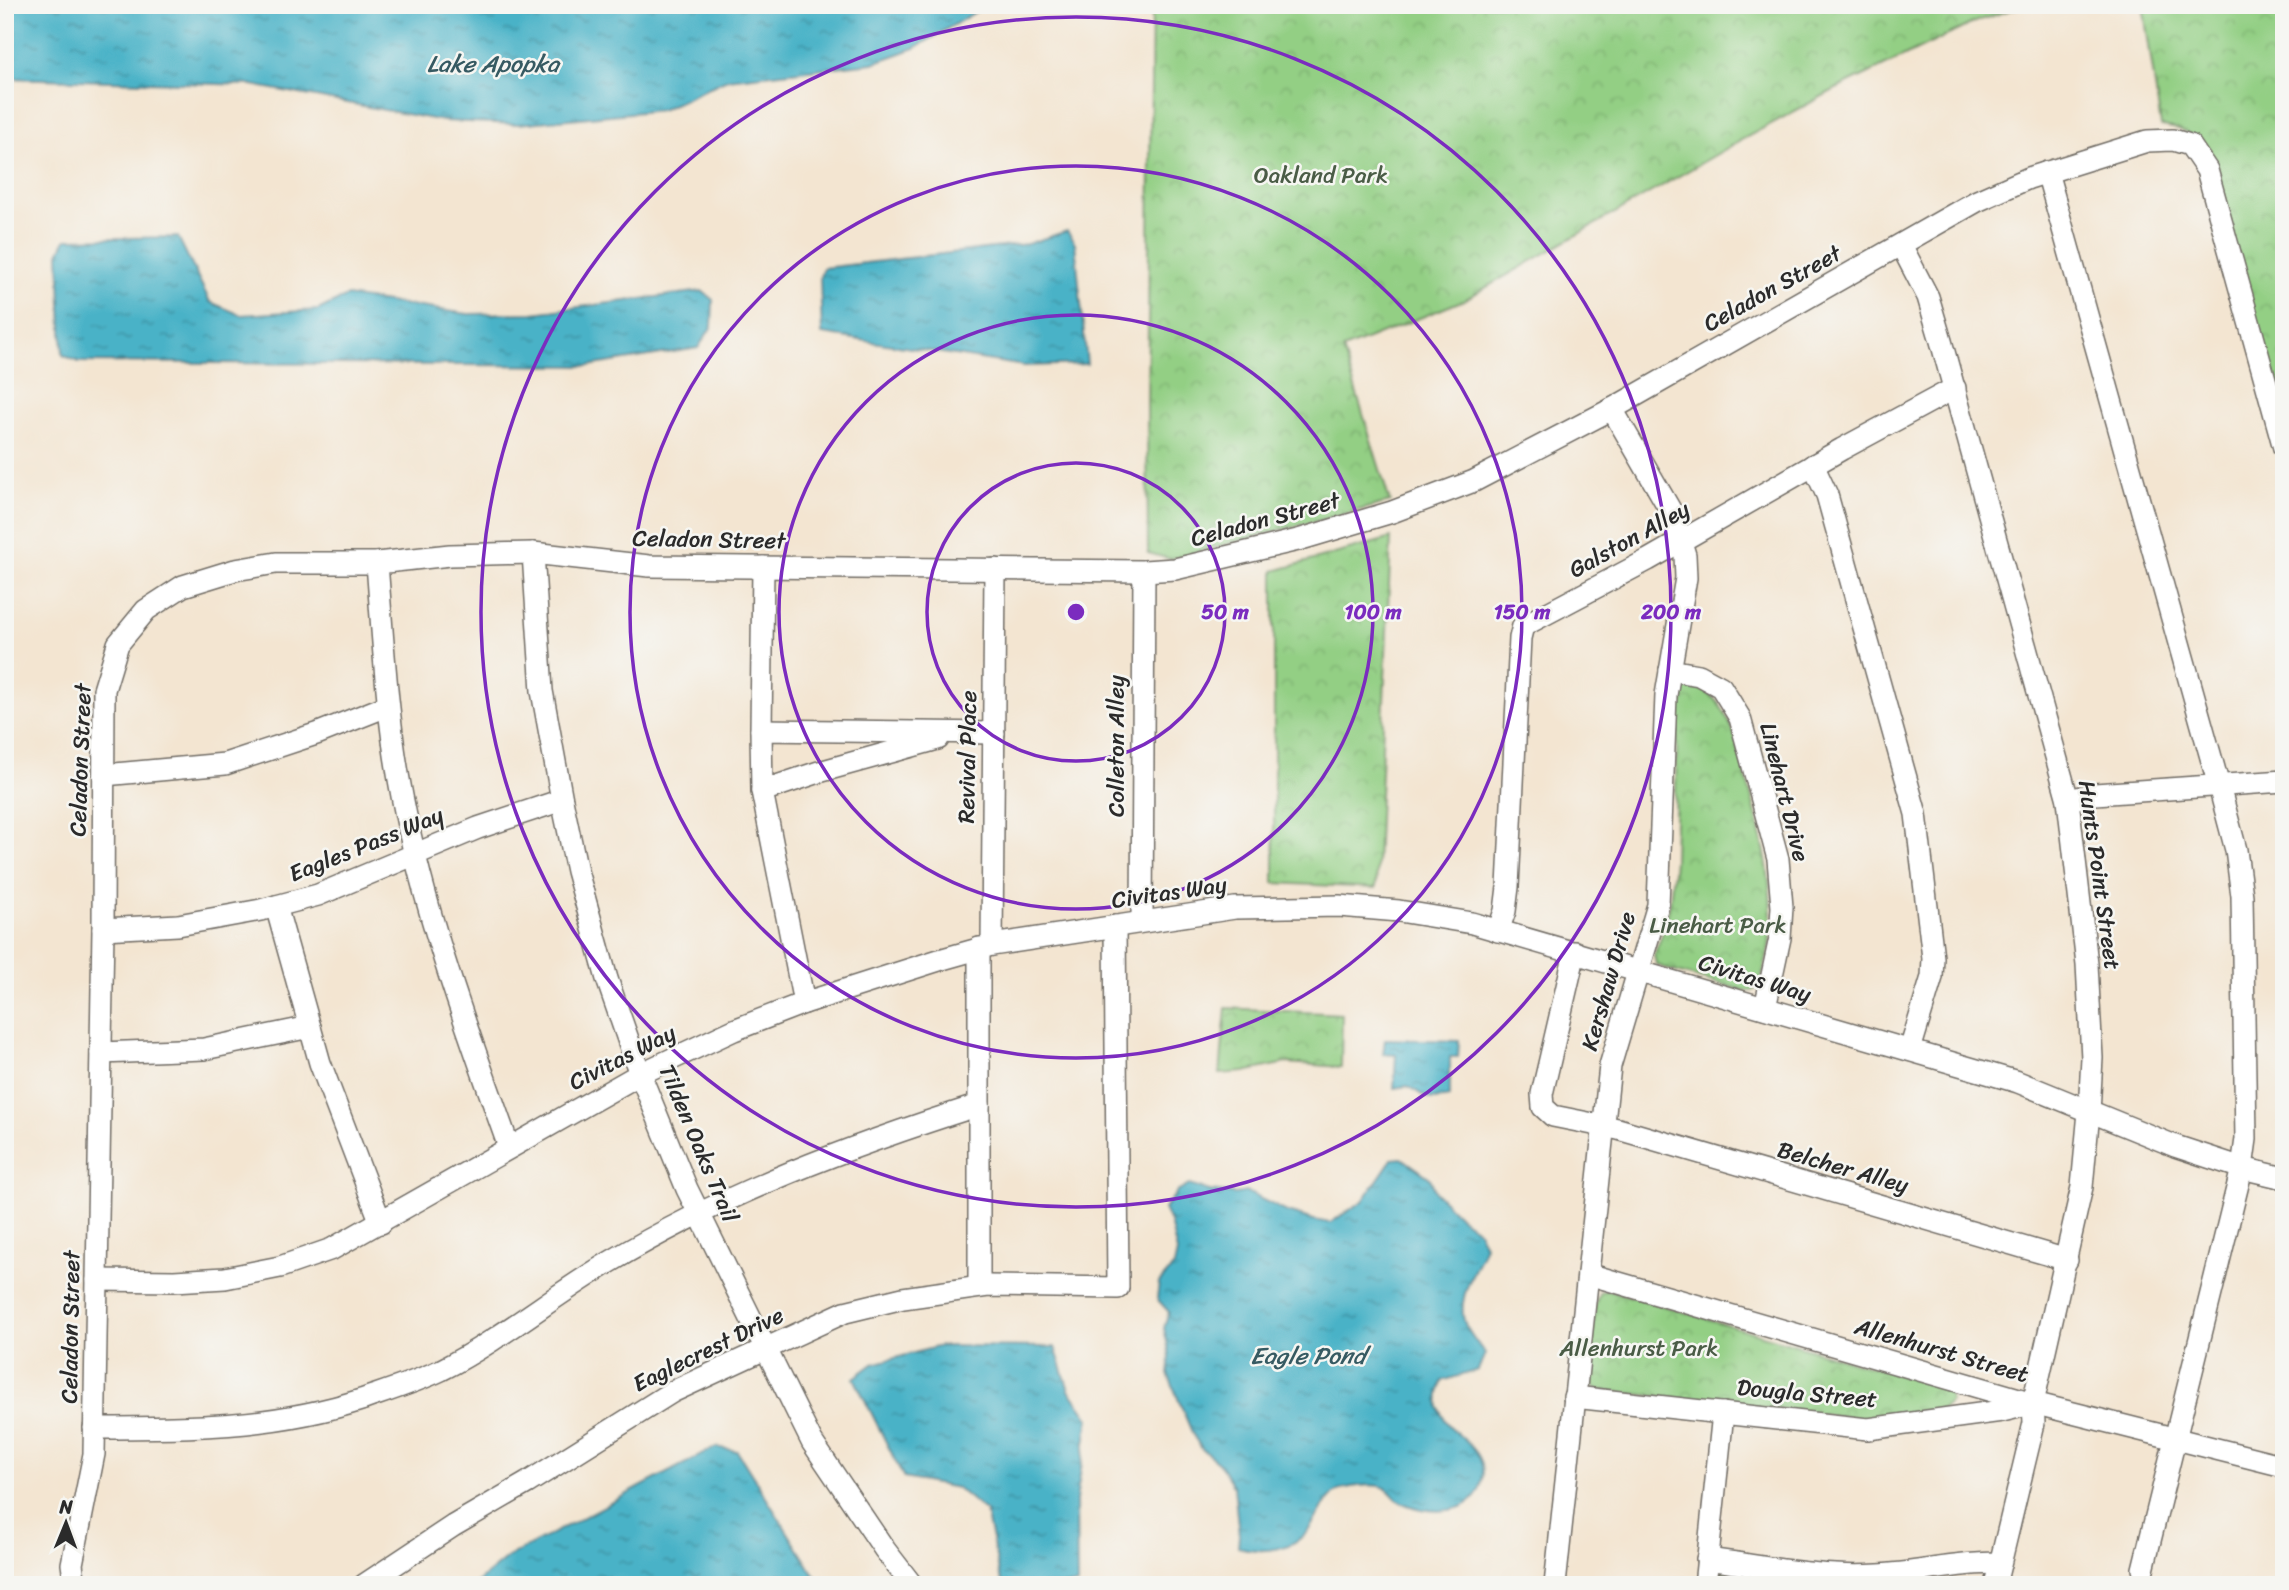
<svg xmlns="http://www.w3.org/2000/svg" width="2289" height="1590" viewBox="0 0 2289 1590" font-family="Sriracha,sans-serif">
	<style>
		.park { fill: url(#park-crowns); stroke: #5f7d58; stroke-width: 2 }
		.water { fill: url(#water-ripples); stroke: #3a6e79; stroke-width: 2 }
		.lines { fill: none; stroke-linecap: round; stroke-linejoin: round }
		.minor-casing { stroke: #716c65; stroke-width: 24 }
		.minor { stroke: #fff; stroke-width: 21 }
		.ring { fill: none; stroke: #7b2cbf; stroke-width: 3.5 }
		.labels { text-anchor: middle; stroke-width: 5; stroke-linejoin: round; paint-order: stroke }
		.park-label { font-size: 23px; fill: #4a5c46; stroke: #f6f6f2 }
		.street-label { font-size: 23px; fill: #2b2b2b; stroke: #f6f6f2 }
		.water-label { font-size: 24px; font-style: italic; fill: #365a62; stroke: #f6f6f2 }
		.centre { fill: #7b2cbf; stroke: #f6f6f2; stroke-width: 3.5 }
		.ring-label { font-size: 21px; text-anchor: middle; font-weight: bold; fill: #7b2cbf; stroke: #f6f6f2; stroke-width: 5; stroke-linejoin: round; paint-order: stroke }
	</style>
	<defs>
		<pattern id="park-crowns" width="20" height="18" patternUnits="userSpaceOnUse" patternTransform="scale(1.75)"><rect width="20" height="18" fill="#93cf84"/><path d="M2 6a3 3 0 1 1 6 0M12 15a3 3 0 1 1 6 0" fill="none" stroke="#7fb272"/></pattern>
		<pattern id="water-ripples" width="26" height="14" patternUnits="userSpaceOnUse" patternTransform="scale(1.75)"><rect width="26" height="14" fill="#49b2c7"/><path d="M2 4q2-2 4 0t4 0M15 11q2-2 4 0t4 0" fill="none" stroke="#3d91a2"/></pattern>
	</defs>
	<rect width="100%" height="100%" fill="#f6f6f2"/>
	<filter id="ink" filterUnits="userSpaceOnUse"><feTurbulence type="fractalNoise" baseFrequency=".0143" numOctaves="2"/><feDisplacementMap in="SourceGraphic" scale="14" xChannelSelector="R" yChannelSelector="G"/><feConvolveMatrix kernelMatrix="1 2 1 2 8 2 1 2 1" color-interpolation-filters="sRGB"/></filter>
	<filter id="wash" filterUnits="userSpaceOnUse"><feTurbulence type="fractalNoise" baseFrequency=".00686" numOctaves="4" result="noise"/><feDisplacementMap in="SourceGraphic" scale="28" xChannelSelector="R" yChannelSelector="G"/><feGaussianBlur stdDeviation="1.57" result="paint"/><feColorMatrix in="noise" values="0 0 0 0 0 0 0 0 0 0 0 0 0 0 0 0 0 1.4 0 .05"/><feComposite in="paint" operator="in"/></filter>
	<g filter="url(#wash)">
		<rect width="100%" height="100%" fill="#f3e5d1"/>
		<g class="park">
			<polygon points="1152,5 2025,5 1977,21 1834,90 1743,139 1464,300 1343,349 1390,502 1170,559 1148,553 1147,406"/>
			<polygon points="2143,5 2284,5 2284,412 2199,141 2179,129 2161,126"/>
			<polygon points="1391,538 1376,888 1274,883 1274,571"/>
			<path d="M 1689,685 C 1713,689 1725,711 1733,731 C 1752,801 1776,865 1770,938 C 1769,954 1763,970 1760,986 L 1752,991 L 1742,990 L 1666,969 L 1656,964 L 1654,955 L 1664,930 L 1670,903 L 1674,860 L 1678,704 L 1680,691 Z"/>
			<polygon points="1226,1008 1342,1014 1341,1067 1286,1063 1244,1072 1220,1074"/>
			<polygon points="1608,1290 1947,1389 1951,1401 1942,1409 1870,1419 1599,1390 1589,1383 1595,1305 1600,1292"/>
			<polygon points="1719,1570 1829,1585 1711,1585"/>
		</g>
		<g class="water">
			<polygon points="5,5 987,5 915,48 873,63 727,79 661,110 518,124 443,121 252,85 5,78"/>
			<polygon points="1067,231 1075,243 1087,364 1024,366 822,334 820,277 823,268 1027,244"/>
			<polygon points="178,237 210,302 241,315 318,310 347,296 468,314 533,313 702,291 713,300 712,326 698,348 588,366 79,362 63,355 59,254 66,239"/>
			<path d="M 1385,1039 L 1459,1041 L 1458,1057 L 1450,1057 L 1450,1097 C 1423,1102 1427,1096 1407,1086 L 1394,1088 L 1396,1055 L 1383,1054 Z"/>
			<path d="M 1402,1158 L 1430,1178 L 1436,1193 L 1461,1218 L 1478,1230 L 1485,1245 C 1477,1269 1454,1299 1466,1326 C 1471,1336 1479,1345 1485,1354 L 1478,1370 L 1442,1381 C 1440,1389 1437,1398 1439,1407 C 1447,1439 1495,1445 1480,1488 C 1470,1517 1423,1514 1401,1502 C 1395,1499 1391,1491 1385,1488 C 1378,1484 1367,1485 1359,1486 C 1327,1488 1326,1505 1310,1528 C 1295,1550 1262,1554 1238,1547 L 1239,1535 L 1234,1487 L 1219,1463 L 1202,1449 L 1193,1435 L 1168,1374 L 1170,1356 L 1164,1328 L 1169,1312 L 1157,1299 L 1159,1283 L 1174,1266 L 1177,1252 L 1170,1222 L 1164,1209 L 1177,1192 L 1189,1185 L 1210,1191 L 1235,1194 L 1247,1192 L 1287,1212 L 1314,1220 L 1330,1223 L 1363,1201 L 1392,1159 Z"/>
			<polygon points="940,1346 1055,1347 1069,1390 1089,1418 1076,1500 1077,1585 1004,1585 1000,1576 986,1512 957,1488 904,1478 854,1378 873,1364"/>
			<polygon points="716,1447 737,1451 820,1584 474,1585 508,1557"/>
		</g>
	</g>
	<g filter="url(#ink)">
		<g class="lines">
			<defs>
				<g id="minor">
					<polyline points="2047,172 2219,786 2236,850 2242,896 2246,1139 2242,1168 2143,1569"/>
					<polyline points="1901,245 1928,297 1941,341 2068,800 2087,964 2092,1058 2089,1112 2082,1187 2033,1403 2034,1423 1995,1585"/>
					<polyline points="1813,465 1827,495 1916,814 1933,958 1932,977 1910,1050"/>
					<polyline points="533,553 542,691 562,800 577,871 607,979 640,1074 687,1189 812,1442 885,1550 912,1585"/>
					<path d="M 377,563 C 383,641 387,719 402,796 C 425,916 468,1032 509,1147"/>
					<polyline points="1670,670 1699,675 1721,687 1740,718 1778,859 1782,907 1780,938 1765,1008"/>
					<polyline points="761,730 763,567"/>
					<polyline points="104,775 225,764 319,733 387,706"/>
					<polyline points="762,791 819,772 938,739"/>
					<polyline points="2068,800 2095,794 2284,781"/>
					<polyline points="276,906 320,1063 381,1223"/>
					<polyline points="1142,921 1144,571"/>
					<polyline points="103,929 178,925 261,910 318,895 478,828 562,800"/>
					<polyline points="1498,931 1505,911 1508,887 1520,638 1523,626 1648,560 1842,449 1955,388"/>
					<polyline points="992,945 995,569"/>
					<polyline points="979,948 979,1287"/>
					<polyline points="1575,952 1542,1094 1543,1107 1553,1116 1618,1129 2067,1260"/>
					<polyline points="804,1003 762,791 761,730 994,733"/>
					<polyline points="101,1053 204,1049 310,1027"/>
					<polyline points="1588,1274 2033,1403 2284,1466"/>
					<polyline points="97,1280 174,1281 225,1278 280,1267 332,1249 640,1074 734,1030 804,1003 939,960 992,945 1235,908 1339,906 1399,911 1472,923 2018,1082 2175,1146 2242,1168 2284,1178"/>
					<polyline points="1574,1397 1868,1429 2002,1411 2031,1404"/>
					<path d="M 94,1428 C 185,1428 273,1428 361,1400 C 387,1391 416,1382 441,1370 C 500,1340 553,1296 610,1262 C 727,1192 850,1146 979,1105"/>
					<path d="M 1707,1559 C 1763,1566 1822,1579 1878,1575 C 1919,1573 1959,1562 2000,1563"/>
					<polyline points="75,1585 72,1564 94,1454 103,929 104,690 118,644 146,610 183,586 235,570 276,563 377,563 450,555 533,553 649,566 1144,571 1175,569 1298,540 1392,512 1474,481 1612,409 1977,201 2029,178 2147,141 2173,140 2190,145 2207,170 2284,448"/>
					<polyline points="364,1585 453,1526 527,1483 672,1392 845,1312 903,1298 988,1286 1118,1288 1115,926"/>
					<polyline points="1555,1585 1610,1066 1658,905 1666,695 1686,578 1685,555 1672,513 1612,409"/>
					<polyline points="1705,1585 1723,1413"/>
				</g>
			</defs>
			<use href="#minor" class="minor-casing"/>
			<use href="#minor" class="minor"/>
		</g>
	</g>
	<g class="ring">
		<circle cx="1076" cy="612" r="149"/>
		<circle cx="1076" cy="612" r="297"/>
		<circle cx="1076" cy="612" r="446"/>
		<circle cx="1076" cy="612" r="595"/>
	</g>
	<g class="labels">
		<g class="park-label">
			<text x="1321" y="183">Oakland Park</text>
			<text x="1718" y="933">Linehart Park</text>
			<text x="1639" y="1356">Allenhurst Park</text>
		</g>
		<g class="street-label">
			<text transform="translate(1772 288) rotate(-29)" y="8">Celadon Street</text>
			<text transform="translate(1265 519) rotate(-15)" y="8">Celadon Street</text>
			<text transform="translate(709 539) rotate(1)" y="8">Celadon Street</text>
			<text transform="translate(1629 539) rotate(-29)" y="8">Galston Alley</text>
			<text transform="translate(1116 746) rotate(-90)" y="8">Colleton Alley</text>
			<text transform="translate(967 757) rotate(-89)" y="8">Revival Place</text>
			<text transform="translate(80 760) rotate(-88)" y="8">Celadon Street</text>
			<text transform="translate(1785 792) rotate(76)" y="8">Linehart Drive</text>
			<text transform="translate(366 844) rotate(-22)" y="8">Eagles Pass Way</text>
			<text transform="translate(2100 875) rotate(82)" y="8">Hunts Point Street</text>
			<text transform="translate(1169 892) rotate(-8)" y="8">Civitas Way</text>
			<text transform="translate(1755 978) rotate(17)" y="8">Civitas Way</text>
			<text transform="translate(1608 981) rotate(-74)" y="8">Kershaw Drive</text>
			<text transform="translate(622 1057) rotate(-27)" y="8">Civitas Way</text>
			<text transform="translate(699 1143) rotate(67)" y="8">Tilden Oaks Trail</text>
			<text transform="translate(1843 1167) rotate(16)" y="8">Belcher Alley</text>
			<text transform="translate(70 1327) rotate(-89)" y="8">Celadon Street</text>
			<text transform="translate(708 1349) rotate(-26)" y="8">Eaglecrest Drive</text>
			<text transform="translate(1942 1350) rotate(16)" y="8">Allenhurst Street</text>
			<text transform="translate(1807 1393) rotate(5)" y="8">Dougla Street</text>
		</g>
		<g class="water-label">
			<text x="493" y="72">Lake Apopka</text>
			<text x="1308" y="1364">Eagle Pond</text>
		</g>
	</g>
	<circle cx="1076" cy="612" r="10" class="centre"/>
	<g class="ring-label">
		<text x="1225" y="619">50 m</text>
		<text x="1373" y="619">100 m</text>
		<text x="1522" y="619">150 m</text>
		<text x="1671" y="619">200 m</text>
	</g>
	<rect width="2289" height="1590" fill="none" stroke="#f6f6f2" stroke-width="28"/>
	<g transform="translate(66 1523) rotate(1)" stroke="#f6f6f2" stroke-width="5" paint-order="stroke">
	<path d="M0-5L12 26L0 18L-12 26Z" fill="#2b2b2b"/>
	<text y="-10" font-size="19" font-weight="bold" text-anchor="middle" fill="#2b2b2b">N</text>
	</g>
</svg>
